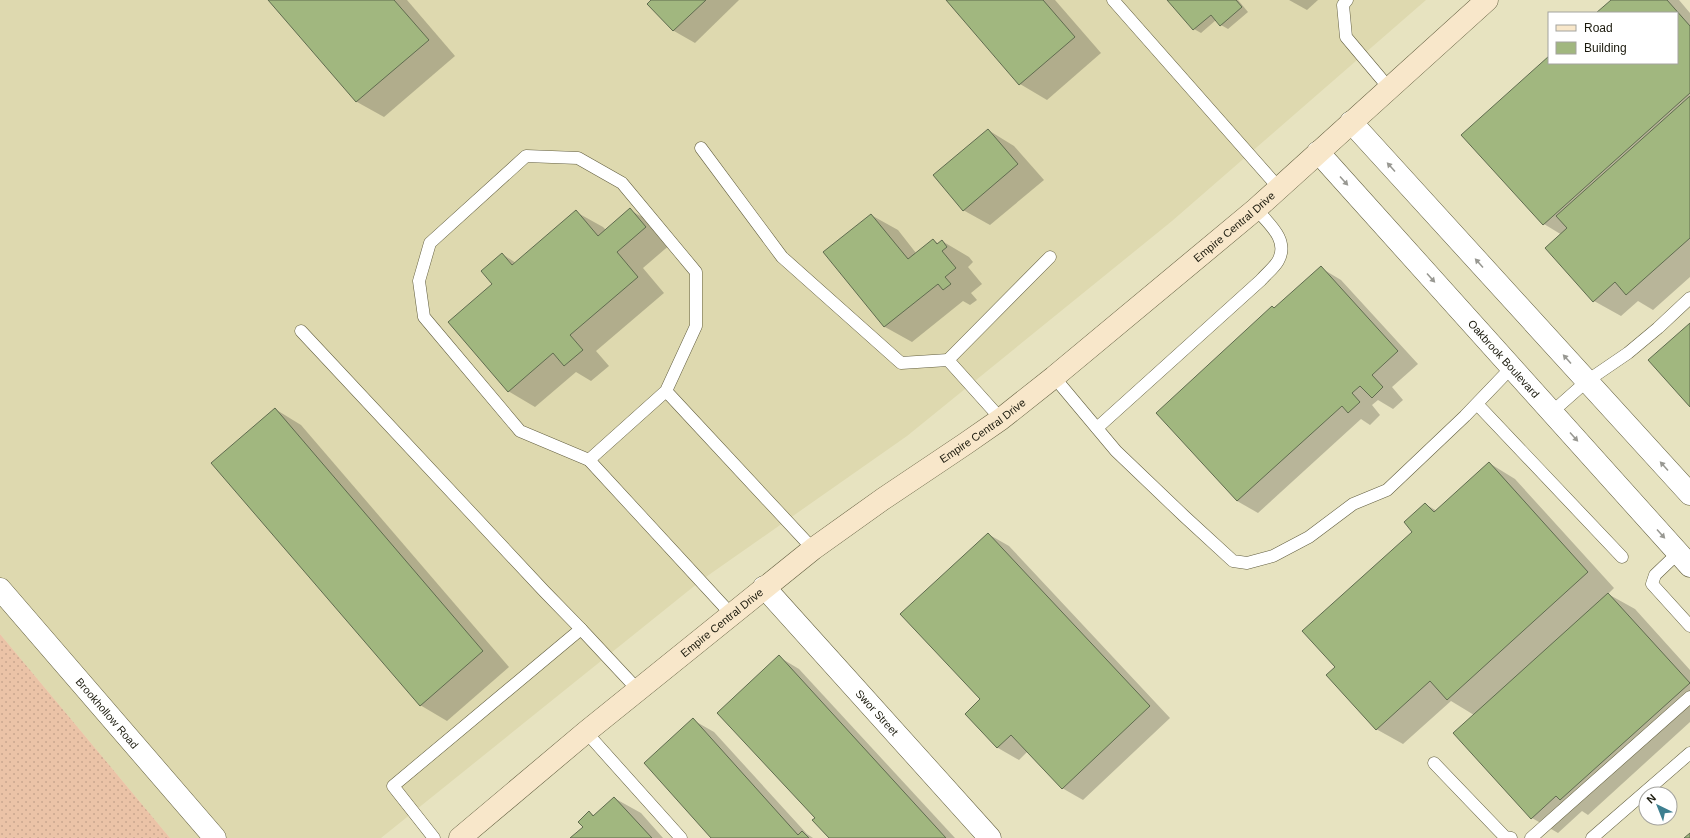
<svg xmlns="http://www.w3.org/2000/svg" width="1690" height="838" viewBox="0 0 1690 838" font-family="Arial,sans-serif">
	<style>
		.built { fill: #ded9af }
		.grass { fill: url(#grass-dots) }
		.shadow { fill: #0003 }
		.building { fill: #a1b77f; stroke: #606c4f }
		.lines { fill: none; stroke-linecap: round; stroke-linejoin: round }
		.lane-casing { stroke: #625e3f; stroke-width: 13 }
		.street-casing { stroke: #625e3f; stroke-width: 23 }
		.secondary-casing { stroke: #625e3f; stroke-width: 23 }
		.lane { stroke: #fff; stroke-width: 12 }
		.street { stroke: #fff; stroke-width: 22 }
		.secondary { stroke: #f8e7ca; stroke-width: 22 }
		.oneway { fill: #989892 }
		.labels { text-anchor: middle; stroke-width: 3; stroke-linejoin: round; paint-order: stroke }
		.street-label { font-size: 11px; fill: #1b1a0d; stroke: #fff }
	</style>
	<defs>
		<pattern id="grass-dots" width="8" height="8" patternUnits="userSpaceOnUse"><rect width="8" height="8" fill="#ebc3a7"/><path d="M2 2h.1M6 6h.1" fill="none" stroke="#c9a78f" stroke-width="1.8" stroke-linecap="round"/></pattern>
	</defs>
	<rect width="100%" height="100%" fill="#e7e3c0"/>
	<polygon class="built" points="0,0 1426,0 1172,221 907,436 703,579 381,838 170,838 0,634"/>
	<polygon class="grass" points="0,634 170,838 0,838"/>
	<g class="shadow">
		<polygon points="270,0 407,0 455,56 384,117 357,102"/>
		<polygon points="652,0 739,0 695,43 674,31 648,4"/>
		<polygon points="947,0 1055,0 1101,53 1047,100 1020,84"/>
		<polygon points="1169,0 1238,0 1248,12 1228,29 1221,25 1216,20 1201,33 1194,29"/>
		<polygon points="1289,0 1318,0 1307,10"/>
		<polygon points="1612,0 1679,0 1690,13 1690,277 1653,310 1638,301 1621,316 1594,301 1547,248 1562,235 1544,224 1549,57 1549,63 1677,63 1677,13 1598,13"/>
		<polygon points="988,130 1014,146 1044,180 990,225 963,210"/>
		<polygon points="630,210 656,225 672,243 643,268 664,293 596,351 609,366 591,381 576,372 535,407 508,391 494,284 502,254 516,263 576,212 603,227 606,230"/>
		<polygon points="871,215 898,230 916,253 933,240 939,244 942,241 969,257 973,262 968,267 982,284 971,293 977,300 970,305 963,301 912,342 885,327 825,252"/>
		<polygon points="1321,268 1341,280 1418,364 1392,387 1403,400 1393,409 1378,400 1372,405 1380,415 1370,425 1361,419 1258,513 1237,501 1275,309"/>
		<polygon points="275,409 301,425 509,667 447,721 420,705"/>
		<polygon points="1489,463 1515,479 1614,588 1608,594 1635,609 1690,670 1690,722 1588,815 1582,811 1558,833 1532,818 1474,715 1451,701 1403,744 1376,729 1336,667 1414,532 1425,504 1437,511"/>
		<polygon points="988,534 1009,546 1170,718 1083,800 1062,788 1028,751 1019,760 998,748 966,714 981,699"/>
		<polygon points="779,657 799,669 955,838 830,838 816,818"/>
		<polygon points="693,720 714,732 807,834 813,838 713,838"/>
		<polygon points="614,798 641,813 663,838 571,838 584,827 589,812 595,816"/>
	</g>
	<g class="building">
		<polygon points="268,0 394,0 429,40 356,102"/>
		<polygon points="651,0 706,0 673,31 647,4"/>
		<polygon points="946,0 1043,0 1075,37 1019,85"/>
		<polygon points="1167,0 1236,0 1242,7 1220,26 1211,15 1193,30"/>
		<polygon points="1611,0 1667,0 1690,26 1690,93 1543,225 1461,135 1549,56 1549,63 1677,63 1677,13 1596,13"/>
		<polygon points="1690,96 1690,238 1626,295 1615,282 1593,302 1545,248 1567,228 1556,216"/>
		<polygon points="988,129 1018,164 963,211 933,175"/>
		<polygon points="630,208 646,227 617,252 638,277 570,335 583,350 564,366 553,353 508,392 448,322 492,284 481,271 502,253 512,265 576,210 598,236"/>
		<polygon points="871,214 908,259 933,239 937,244 942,240 947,247 942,251 956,268 945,277 951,284 943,290 938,284 884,327 823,252"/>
		<polygon points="1321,266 1398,351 1372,375 1383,387 1372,398 1360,386 1352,393 1360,402 1348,413 1342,406 1237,501 1156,413 1272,306 1274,308"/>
		<polygon points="1690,323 1690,407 1648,360"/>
		<polygon points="275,408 483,651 420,706 211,463"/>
		<polygon points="1489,462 1588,572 1447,700 1430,681 1376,730 1326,675 1335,667 1302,631 1412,532 1404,522 1425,503 1434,512"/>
		<polygon points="988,533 1150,706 1062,789 1011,735 997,748 965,714 980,699 900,614"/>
		<polygon points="1608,593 1690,683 1560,800 1556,796 1531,819 1453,733"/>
		<polygon points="779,655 946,838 829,838 812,820 815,818 717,713"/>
		<polygon points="693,718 798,835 802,831 809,838 711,838 644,763"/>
		<polygon points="614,797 652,838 570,838 583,827 578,822 589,811 593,816"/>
		<polygon points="1690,833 1690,838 1684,838"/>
	</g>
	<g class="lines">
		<defs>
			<g id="lane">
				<polyline points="1113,0 1279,188"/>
				<polyline points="1347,0 1343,5 1346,37 1389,88"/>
				<polyline points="701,148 782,257 901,363 948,360 1001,419"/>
				<polyline points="301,331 544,591 581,629"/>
				<polyline points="948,360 1050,257"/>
				<polyline points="1054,377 1116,451 1184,516 1233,561 1247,563 1273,556 1309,537 1353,504 1387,490 1465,416 1511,368"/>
				<polyline points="666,391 589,460 520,431 424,317 419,281 430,243 526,156 578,158 622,183 696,272 696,326 666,391 813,549"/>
				<polyline points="1477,404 1622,557"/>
				<polyline points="1552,412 1587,381 1628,353 1658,328 1690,298"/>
				<path d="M 1097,428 L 1261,280 C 1266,274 1274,268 1278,261 C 1290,240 1268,223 1256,209"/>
				<polyline points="589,460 731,614"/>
				<polyline points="1678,553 1655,575 1652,584 1690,626"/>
				<polyline points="586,732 681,838"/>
				<polyline points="1434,763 1505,837 1511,838"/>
				<polyline points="434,838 393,786 581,629 638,690"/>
				<polyline points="1531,838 1690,697"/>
				<polyline points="1592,838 1690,753"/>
			</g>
			<g id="street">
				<polyline points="1351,122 1690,494"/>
				<path id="s1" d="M 1318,152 L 1690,566"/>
				<path id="s2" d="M 764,587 L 990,838"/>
				<path id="s3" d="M 0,589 L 215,838"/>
			</g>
			<g id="secondary">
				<path id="s4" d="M 460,838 L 586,732 L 813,549 L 883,499 L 965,444 L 1001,419 L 1054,377 L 1256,209 L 1487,0"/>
			</g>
		</defs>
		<use href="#lane" class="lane-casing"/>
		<use href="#street" class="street-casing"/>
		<use href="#secondary" class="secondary-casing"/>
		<use href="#lane" class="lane"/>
		<use href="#street" class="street"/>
		<use href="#secondary" class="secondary"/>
	</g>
	<defs><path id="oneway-solid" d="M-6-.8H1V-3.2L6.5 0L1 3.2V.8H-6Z"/></defs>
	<g class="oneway">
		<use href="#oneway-solid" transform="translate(1391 167) rotate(-132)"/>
		<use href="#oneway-solid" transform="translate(1344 181) rotate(48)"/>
		<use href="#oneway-solid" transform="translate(1479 263) rotate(-132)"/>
		<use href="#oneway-solid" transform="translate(1431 278) rotate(48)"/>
		<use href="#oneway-solid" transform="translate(1567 359) rotate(-132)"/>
		<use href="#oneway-solid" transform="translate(1574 437) rotate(48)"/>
		<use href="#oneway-solid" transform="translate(1664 466) rotate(-132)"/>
		<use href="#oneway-solid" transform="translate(1661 534) rotate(48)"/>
	</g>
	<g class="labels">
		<g class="street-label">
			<text dy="4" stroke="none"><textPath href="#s4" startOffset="987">Empire Central Drive</textPath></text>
			<text dy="4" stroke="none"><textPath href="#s1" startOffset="278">Oakbrook Boulevard</textPath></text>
			<text dy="4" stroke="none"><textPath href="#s4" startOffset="663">Empire Central Drive</textPath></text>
			<text dy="4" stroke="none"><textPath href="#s4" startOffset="339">Empire Central Drive</textPath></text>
			<text dy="4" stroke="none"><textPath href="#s3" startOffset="164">Brookhollow Road</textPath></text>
			<text dy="4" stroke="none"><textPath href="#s2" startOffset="169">Swor Street</textPath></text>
		</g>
	</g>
	<rect x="1548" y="12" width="130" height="52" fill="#ffffff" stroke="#a4a39e"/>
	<rect x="1556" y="25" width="20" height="6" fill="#f8e7ca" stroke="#a4a39e"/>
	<text x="1584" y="32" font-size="12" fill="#1b1a0d">Road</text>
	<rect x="1556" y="42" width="20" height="12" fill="#a1b77f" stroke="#a4a39e"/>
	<text x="1584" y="52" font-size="12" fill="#1b1a0d">Building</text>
	<g transform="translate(1658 806) rotate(317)"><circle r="19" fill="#ffffff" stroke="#a4a39e"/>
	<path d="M0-3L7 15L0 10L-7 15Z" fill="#3d7f90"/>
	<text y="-6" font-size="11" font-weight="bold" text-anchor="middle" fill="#1b1a0d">N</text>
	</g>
</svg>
